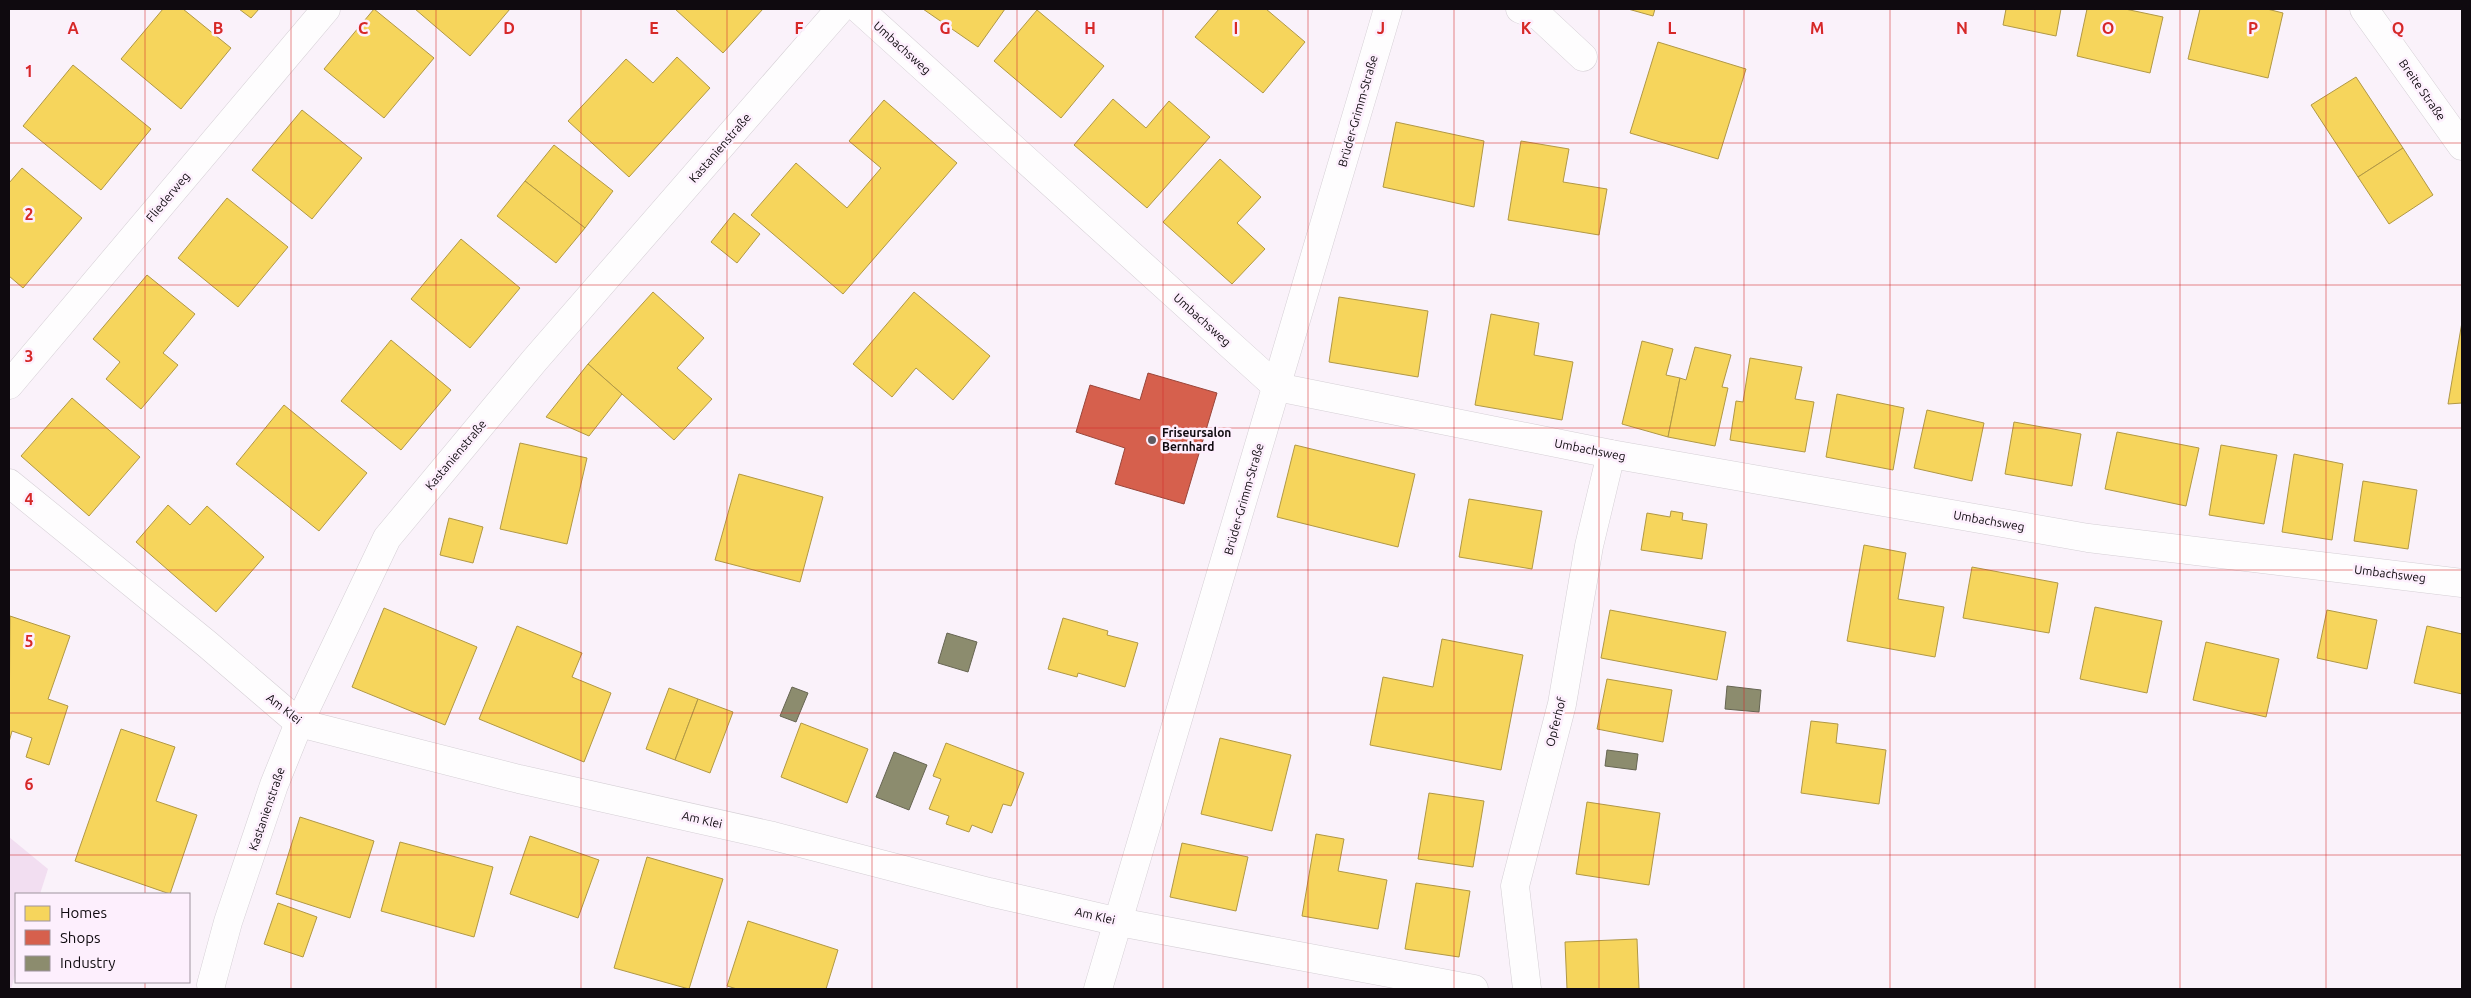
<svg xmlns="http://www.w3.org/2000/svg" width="2471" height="998" viewBox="0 0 2471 998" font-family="Ubuntu,sans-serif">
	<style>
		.green { fill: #f2def1 }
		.homes { fill: #f6d55c; stroke: #b19845 }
		.shops { fill: #d6604d; stroke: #9a463a }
		.industry { fill: #8c8c6e; stroke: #666552 }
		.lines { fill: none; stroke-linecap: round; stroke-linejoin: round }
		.street-casing { stroke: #d5cfd5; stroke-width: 29 }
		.street { stroke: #fefdfe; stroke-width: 28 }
		.grid { fill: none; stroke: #d62828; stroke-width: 1; stroke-opacity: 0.55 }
		.poi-dot { fill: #615b61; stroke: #fdeffd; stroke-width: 2 }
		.labels { text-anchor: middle; stroke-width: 5; stroke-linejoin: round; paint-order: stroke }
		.street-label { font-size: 12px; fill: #0f0a0f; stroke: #fdeffd }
		.poi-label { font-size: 12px; font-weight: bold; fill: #0f0a0f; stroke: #fdeffd; text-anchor: start }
		.grid-label { font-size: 16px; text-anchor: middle; font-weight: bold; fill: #d62828; stroke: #fdeffd; stroke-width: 5; stroke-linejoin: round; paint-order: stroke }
	</style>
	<rect width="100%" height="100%" fill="#faf2fa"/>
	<polygon class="green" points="9,837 48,869 40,894 16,894 16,972 11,989 9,989"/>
	<g class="homes">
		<polygon points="163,9 183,9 231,48 181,109 121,59"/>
		<polygon points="239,9 259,9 251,18"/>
		<polygon points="374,9 434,58 384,118 324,69"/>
		<polygon points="415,9 510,9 470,56"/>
		<polygon points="675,9 763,9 723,53"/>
		<polygon points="923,9 1005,9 978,47"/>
		<polygon points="1219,9 1266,9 1305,42 1263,93 1195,37"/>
		<polygon points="1628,9 1655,9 1653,16"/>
		<polygon points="2006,9 2061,9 2056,36 2003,25"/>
		<polygon points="2087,9 2125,9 2163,17 2150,73 2077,56"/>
		<polygon points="2200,9 2267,9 2283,13 2268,78 2188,59"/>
		<polygon points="1037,10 1104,66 1061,118 994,61"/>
		<polygon points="1658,42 1746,69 1718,159 1630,133"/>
		<polygon points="677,57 710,88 629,177 568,121 626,59 653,83"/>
		<polygon points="73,65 151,129 101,190 23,126"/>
		<polygon points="2356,77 2403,148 2358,177 2311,105"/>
		<polygon points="1113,99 1146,128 1169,101 1210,137 1147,208 1074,145"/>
		<polygon points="884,100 957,163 843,294 751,215 796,163 847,208 881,168 849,141"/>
		<polygon points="302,110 362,158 312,219 252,170"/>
		<polygon points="1396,122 1484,141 1474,207 1383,187"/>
		<polygon points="1521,141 1569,149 1563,182 1607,189 1599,235 1508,220"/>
		<polygon points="554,145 613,191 585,228 525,181"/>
		<polygon points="2403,148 2433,195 2389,224 2358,177"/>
		<polygon points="1220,159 1261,197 1237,223 1265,249 1232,284 1163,222"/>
		<polygon points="22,168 82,218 23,288 9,276 9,183"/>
		<polygon points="525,181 585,228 556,263 497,216"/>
		<polygon points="227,198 288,247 238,307 178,258"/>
		<polygon points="734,213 760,234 737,263 711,242"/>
		<polygon points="461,239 520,288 470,348 411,299"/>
		<polygon points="147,275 195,314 163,353 178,365 141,409 106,379 120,362 93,339"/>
		<polygon points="653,292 704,338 677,368 712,399 674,440 588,364"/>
		<polygon points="914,292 990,356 953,400 916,368 892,397 853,364"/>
		<polygon points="1339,297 1428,311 1418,377 1329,362"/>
		<polygon points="1491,314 1539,323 1534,355 1573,362 1562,420 1475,405"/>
		<polygon points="2462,322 2462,403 2448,404"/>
		<polygon points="391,340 451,390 401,450 341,401"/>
		<polygon points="1642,341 1673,349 1666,375 1680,378 1668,437 1622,424"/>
		<polygon points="1695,347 1731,355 1722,387 1728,388 1715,446 1668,437 1680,378 1686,380"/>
		<polygon points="1750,358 1802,367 1795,399 1814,402 1805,452 1730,440 1736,401 1743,402"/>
		<polygon points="588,364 622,394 589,436 546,417"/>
		<polygon points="1837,394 1904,408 1893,470 1826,457"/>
		<polygon points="72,398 140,457 89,516 21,456"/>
		<polygon points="284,405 367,473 319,531 236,464"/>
		<polygon points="1927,410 1984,423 1972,481 1914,468"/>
		<polygon points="2014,422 2081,434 2072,486 2005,474"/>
		<polygon points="2117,432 2199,448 2186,506 2105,489"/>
		<polygon points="520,443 587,458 567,544 500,529"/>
		<polygon points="1295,445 1415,474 1398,547 1277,517"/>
		<polygon points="2221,445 2277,455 2264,524 2209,515"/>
		<polygon points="2294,454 2343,464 2332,540 2282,532"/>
		<polygon points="739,474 823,497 800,582 715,560"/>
		<polygon points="2363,481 2417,490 2408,549 2354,541"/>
		<polygon points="1469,499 1542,511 1532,569 1459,557"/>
		<polygon points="168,505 190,525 207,506 264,557 216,612 136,542"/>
		<polygon points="1671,511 1683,513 1682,520 1707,524 1702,559 1641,550 1647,513 1670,517"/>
		<polygon points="449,518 483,527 473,563 440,555"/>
		<polygon points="1864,545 1906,553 1898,599 1944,607 1935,657 1847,641"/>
		<polygon points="1972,567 2058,583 2049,633 1963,618"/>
		<polygon points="2095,607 2162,621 2147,693 2080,679"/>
		<polygon points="384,608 477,647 445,725 352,687"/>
		<polygon points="1610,610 1726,632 1717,680 1601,658"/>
		<polygon points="2327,610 2377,620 2367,669 2317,658"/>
		<polygon points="10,616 70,636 48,699 68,706 49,765 26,757 32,738 12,731 9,742"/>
		<polygon points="1063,618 1108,631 1107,635 1138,643 1125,687 1078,673 1077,677 1048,669"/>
		<polygon points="517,626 582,653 572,677 611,693 584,762 479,719"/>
		<polygon points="2427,626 2462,634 2462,694 2414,683"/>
		<polygon points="1442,639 1523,655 1501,770 1370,745 1383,677 1433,687"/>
		<polygon points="2206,642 2279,659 2266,717 2193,700"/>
		<polygon points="1607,679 1672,690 1663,742 1597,729"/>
		<polygon points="669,688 698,699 675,760 646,749"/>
		<polygon points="698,699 733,712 710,773 675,760"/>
		<polygon points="1811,721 1838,724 1836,743 1886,750 1879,804 1801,793"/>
		<polygon points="801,723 868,749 847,803 781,777"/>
		<polygon points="121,729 175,747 156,801 197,815 170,894 75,861"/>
		<polygon points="1220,738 1291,755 1272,831 1201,814"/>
		<polygon points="946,743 1024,773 1011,806 1003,804 992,833 972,825 969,832 946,824 949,816 929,809 941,779 933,776"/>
		<polygon points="1429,793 1484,801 1473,867 1418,859"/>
		<polygon points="1587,802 1660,813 1649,885 1576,874"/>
		<polygon points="300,817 374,841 350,918 276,894"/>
		<polygon points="1316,834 1344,839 1338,871 1387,880 1378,929 1302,916"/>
		<polygon points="530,836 599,860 578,918 510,894"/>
		<polygon points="400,842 493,867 474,937 381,911"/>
		<polygon points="1182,843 1248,857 1236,911 1170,897"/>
		<polygon points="647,857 723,879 689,989 614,968"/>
		<polygon points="1416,883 1470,891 1459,957 1405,949"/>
		<polygon points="278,903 317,917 303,957 264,944"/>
		<polygon points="748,921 838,950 826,989 737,989 727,986"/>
		<polygon points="1637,939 1639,989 1567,989 1565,942"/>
	</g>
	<polygon class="shops" points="1148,373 1217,393 1184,504 1115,484 1125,448 1076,432 1090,385 1140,400"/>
	<g class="industry">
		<polygon points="947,633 977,642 968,672 938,663"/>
		<polygon points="1727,686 1761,690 1759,712 1725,709"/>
		<polygon points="792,687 808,693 796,722 780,716"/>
		<polygon points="1607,750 1638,754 1636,770 1605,766"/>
		<polygon points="894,752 927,765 909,810 876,797"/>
	</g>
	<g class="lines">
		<defs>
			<g id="street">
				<polyline points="859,9 1277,387 1611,454 2088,538 2462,583"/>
				<polyline points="1520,9 1539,16 1583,57"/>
				<polyline points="2364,9 2462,146"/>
				<polyline points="9,385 326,9"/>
				<polyline points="9,483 207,644 299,723 519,779 773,836 989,892 1119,922 1474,989"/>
				<polyline points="211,985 228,922 274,785 299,723 387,538 534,361 840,9"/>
				<polyline points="1098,989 1388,9"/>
				<polyline points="1527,989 1515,886 1562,704 1589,546 1611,454"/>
			</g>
		</defs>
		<use href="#street" class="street-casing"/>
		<use href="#street" class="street"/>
	</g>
	<path class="grid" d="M 145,9 L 145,894M 291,9 L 291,989M 436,9 L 436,989M 581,9 L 581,989M 727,9 L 727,989M 872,9 L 872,989M 1017,9 L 1017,989M 1163,9 L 1163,989M 1308,9 L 1308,989M 1454,9 L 1454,989M 1599,9 L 1599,989M 1744,9 L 1744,989M 1890,9 L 1890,989M 2035,9 L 2035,989M 2180,9 L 2180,989M 2326,9 L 2326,989M 9,143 L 2462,143M 9,285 L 2462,285M 9,428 L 2462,428M 9,570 L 2462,570M 9,713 L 2462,713M 9,855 L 2462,855M 145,982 L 145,989"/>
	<circle class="poi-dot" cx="1152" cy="440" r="5"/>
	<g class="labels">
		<g class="street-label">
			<text transform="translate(902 48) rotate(42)" y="4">Umbachsweg</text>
			<text transform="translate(2422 90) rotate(55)" y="4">Breite Straße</text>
			<text transform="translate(1358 111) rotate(-74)" y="4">Brüder-Grimm-Straße</text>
			<text transform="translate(720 148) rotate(-49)" y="4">Kastanienstraße</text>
			<text transform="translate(168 197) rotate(-50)" y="4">Fliederweg</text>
			<text transform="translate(1202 320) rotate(42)" y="4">Umbachsweg</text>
			<text transform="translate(1590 450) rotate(11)" y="4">Umbachsweg</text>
			<text transform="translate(456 455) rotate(-50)" y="4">Kastanienstraße</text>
			<text transform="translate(1244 499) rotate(-74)" y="4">Brüder-Grimm-Straße</text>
			<text transform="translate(1989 521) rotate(10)" y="4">Umbachsweg</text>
			<text transform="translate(2390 574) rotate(7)" y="4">Umbachsweg</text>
			<text transform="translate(284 709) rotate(38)" y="4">Am Klei</text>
			<text transform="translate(1556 722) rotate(-76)" y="4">Opferhof</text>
			<text transform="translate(267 809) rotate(-71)" y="4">Kastanienstraße</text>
			<text transform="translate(702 820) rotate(13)" y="4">Am Klei</text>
			<text transform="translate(1095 916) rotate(13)" y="4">Am Klei</text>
		</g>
		<g class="poi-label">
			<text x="1162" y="437">Friseursalon<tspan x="1162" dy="14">Bernhard</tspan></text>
		</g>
	</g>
	<g class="grid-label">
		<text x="73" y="34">A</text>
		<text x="218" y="34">B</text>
		<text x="363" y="34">C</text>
		<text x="509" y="34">D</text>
		<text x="654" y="34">E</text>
		<text x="799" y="34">F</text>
		<text x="945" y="34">G</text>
		<text x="1090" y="34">H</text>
		<text x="1236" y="34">I</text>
		<text x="1381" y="34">J</text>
		<text x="1526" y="34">K</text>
		<text x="1672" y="34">L</text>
		<text x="1817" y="34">M</text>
		<text x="1962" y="34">N</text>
		<text x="2108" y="34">O</text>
		<text x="2253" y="34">P</text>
		<text x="2398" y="34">Q</text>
		<text x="29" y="77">1</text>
		<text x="29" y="220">2</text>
		<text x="29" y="362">3</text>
		<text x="29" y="505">4</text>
		<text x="29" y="647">5</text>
		<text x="29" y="790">6</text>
	</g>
	<rect width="2471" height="998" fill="none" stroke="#0f0a0f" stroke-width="20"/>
	<rect x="15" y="893" width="175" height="90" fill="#fdeffd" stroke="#9e939e"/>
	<rect x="25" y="906" width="25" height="15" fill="#f6d55c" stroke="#9e939e"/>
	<text x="60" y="918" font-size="15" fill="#0f0a0f">Homes</text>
	<rect x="25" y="930" width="25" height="15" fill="#d6604d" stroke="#9e939e"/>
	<text x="60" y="943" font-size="15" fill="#0f0a0f">Shops</text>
	<rect x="25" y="956" width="25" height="15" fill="#8c8c6e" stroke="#9e939e"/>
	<text x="60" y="968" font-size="15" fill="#0f0a0f">Industry</text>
</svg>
